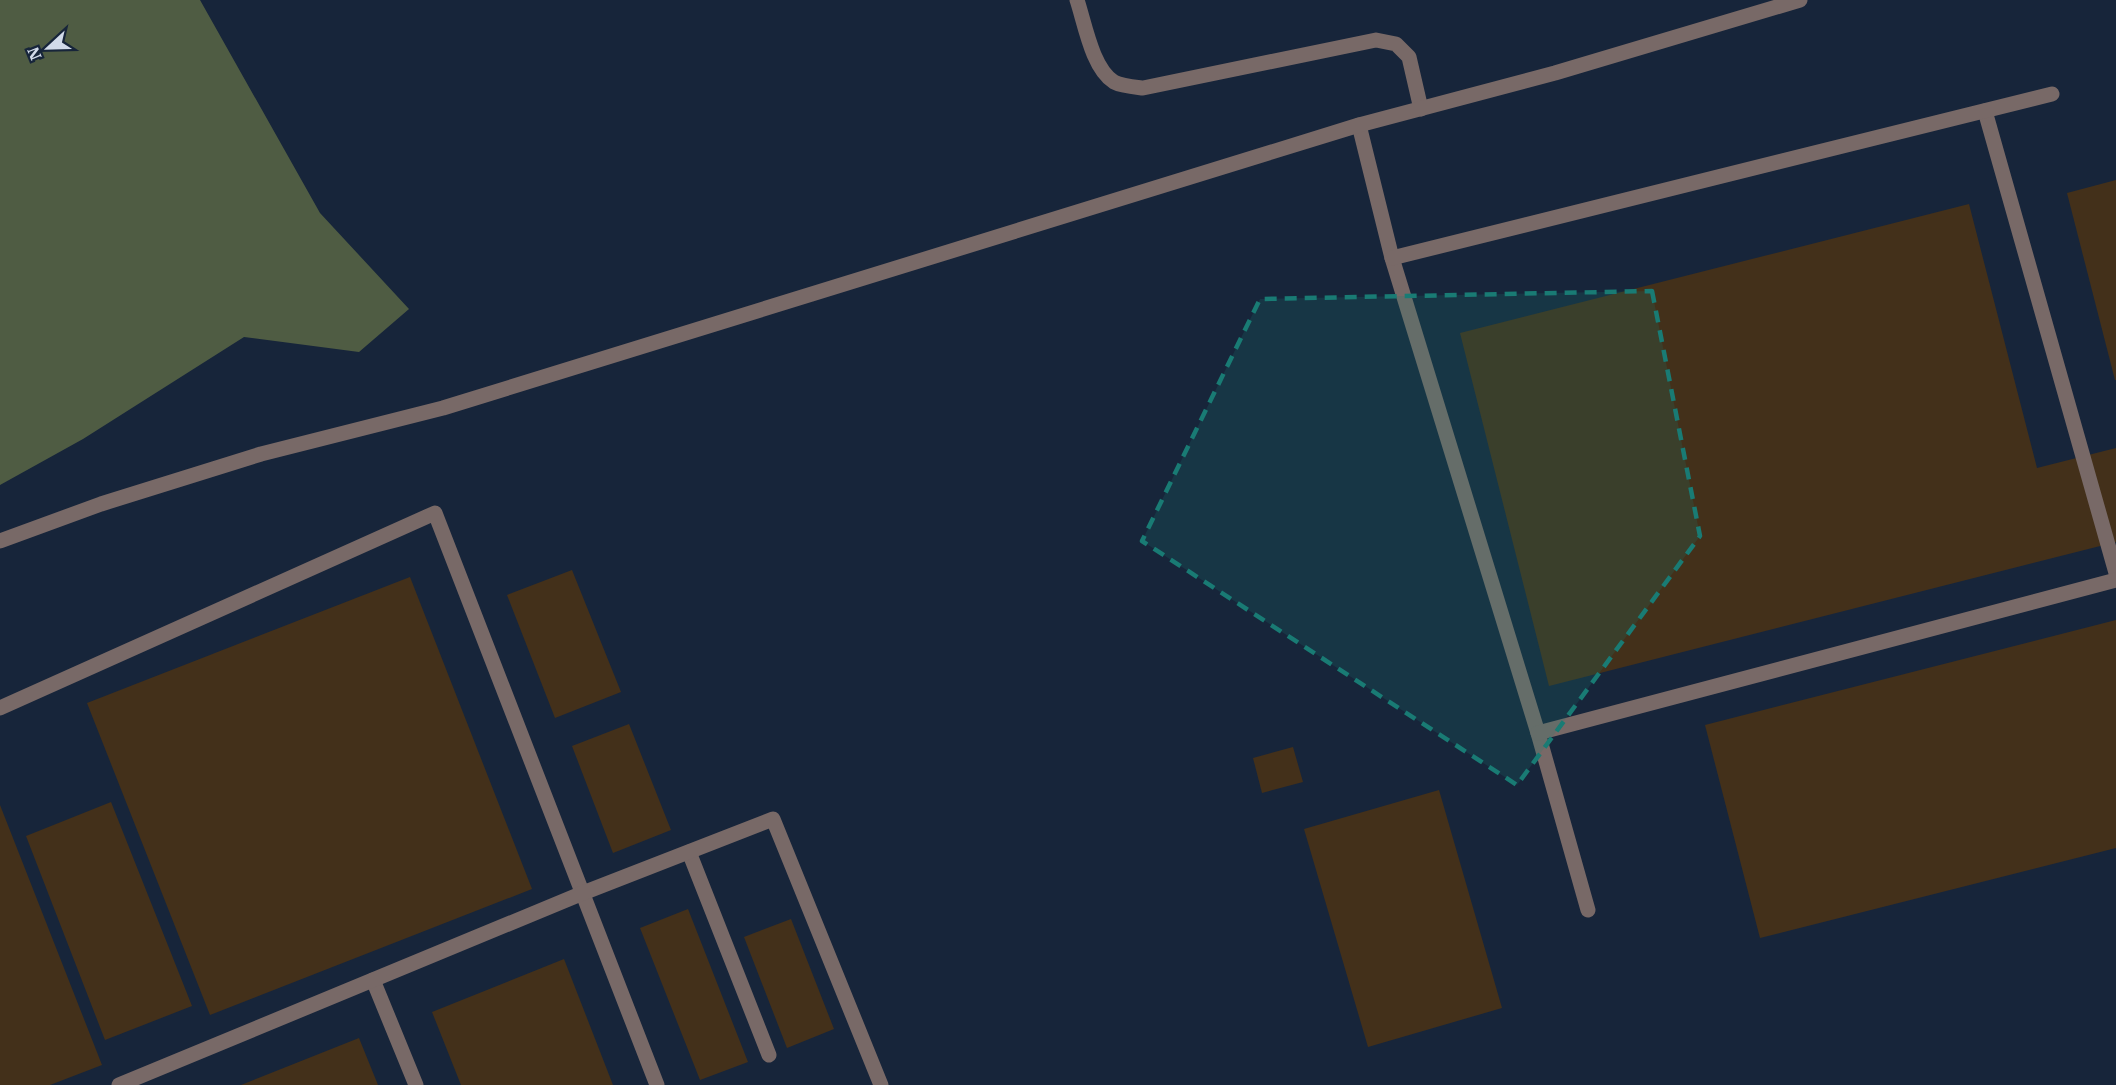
<svg xmlns="http://www.w3.org/2000/svg" width="2116" height="1085" viewBox="0 0 2116 1085" font-family="'IBM Plex Serif',serif">
	<style>
		.forest { fill: #4f5c43 }
		.building { fill: #43301a }
		.lines { fill: none; stroke-linecap: round; stroke-linejoin: round }
		.minor { stroke: #786967; stroke-width: 15 }
		.marked { fill: #197b74; fill-opacity: 0.2; stroke: #197b74; stroke-width: 4.5; stroke-dasharray: 12 8; stroke-linejoin: round }
	</style>
	<rect width="100%" height="100%" fill="#17253a"/>
	<polygon class="forest" points="0,0 200,0 320,213 409,309 359,352 244,337 83,439 0,485"/>
	<g class="building">
		<polygon points="2116,180 2116,380 2115,380 2067,193"/>
		<polygon points="1969,204 2037,468 2116,448 2116,542 1549,686 1460,333"/>
		<polygon points="572,570 621,692 555,718 507,595"/>
		<polygon points="410,577 532,889 210,1015 87,703"/>
		<polygon points="2116,620 2116,848 1760,938 1705,725"/>
		<polygon points="629,724 671,830 613,853 572,746"/>
		<polygon points="1293,747 1303,782 1262,793 1253,758"/>
		<polygon points="1439,790 1502,1008 1368,1047 1304,829"/>
		<polygon points="111,802 192,1006 105,1040 26,836"/>
		<polygon points="0,805 102,1065 50,1085 0,1085"/>
		<polygon points="688,909 748,1062 700,1080 640,928"/>
		<polygon points="791,919 834,1029 787,1048 744,937"/>
		<polygon points="564,959 613,1085 461,1085 432,1012"/>
		<polygon points="359,1038 378,1085 241,1085"/>
	</g>
	<g class="lines">
		<g class="minor">
			<path d="M 1077,0 C 1085,24 1092,68 1114,82 C 1121,86 1134,87 1143,88 L 1376,40 L 1396,44 L 1409,57 L 1421,109"/>
			<polyline points="1985,111 2116,573"/>
			<polyline points="1359,125 1392,258 1538,733 1588,910"/>
			<polyline points="1392,258 2052,94"/>
			<polyline points="0,541 101,504 261,454 443,408 1359,125 1555,73 1800,0"/>
			<polyline points="0,708 435,513 657,1085"/>
			<polyline points="1538,733 2116,580"/>
			<polyline points="689,852 769,1055"/>
			<polyline points="373,980 416,1085"/>
			<polyline points="119,1085 583,893 773,819 881,1085"/>
		</g>
	</g>
	<path class="marked" d="M 1652,291 L 1700,536 L 1517,785 L 1142,541 L 1260,299 Z"/>
	<g transform="translate(48 48) rotate(248)" stroke="#17253a" stroke-width="4.5" paint-order="stroke">
	<path d="M0-4.5L10 22L0 15L-10 22Z" fill="#d2dbea"/>
	<text y="-9" font-size="16" font-weight="bold" text-anchor="middle" fill="#d2dbea">N</text>
	</g>
</svg>
